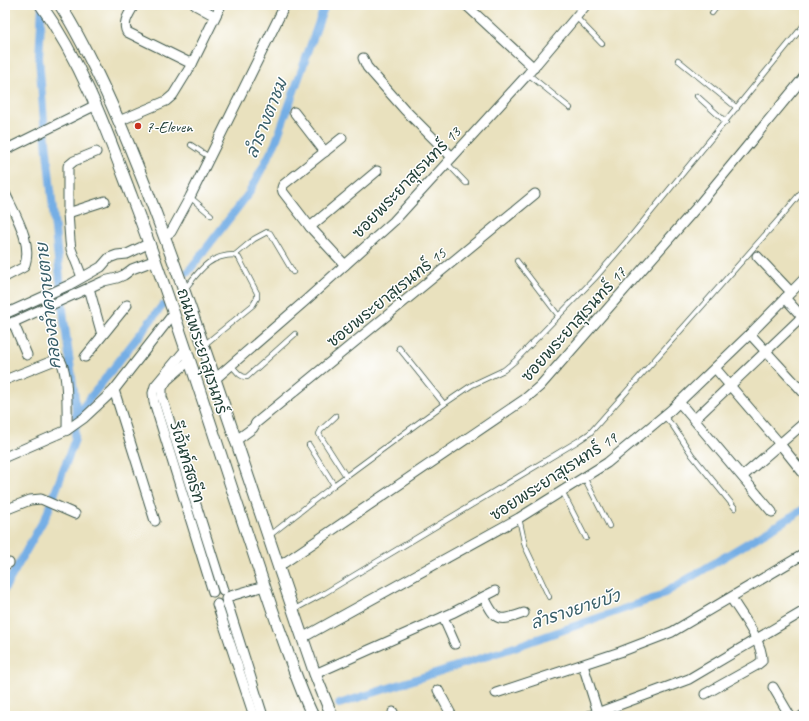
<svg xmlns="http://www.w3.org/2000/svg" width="809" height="721" viewBox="0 0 809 721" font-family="Caveat,'Playpen Sans Thai',sans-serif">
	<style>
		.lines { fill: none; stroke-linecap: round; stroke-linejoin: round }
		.canal { stroke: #74aee5; stroke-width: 8 }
		.service-casing { stroke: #3d5649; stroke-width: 6 }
		.minor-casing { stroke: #3d5649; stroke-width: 11 }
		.tertiary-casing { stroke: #3d5649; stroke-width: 13 }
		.service { stroke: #fff; stroke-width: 4.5 }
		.minor { stroke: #fff; stroke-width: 9 }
		.tertiary { stroke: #fff; stroke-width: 11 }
		.poi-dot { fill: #c8321e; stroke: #fff; stroke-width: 1.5 }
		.labels { text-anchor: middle; stroke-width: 3; stroke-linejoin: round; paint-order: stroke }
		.poi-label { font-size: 16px; fill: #1f3d34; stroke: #fff; text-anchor: start }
		.street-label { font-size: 16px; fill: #1f3d34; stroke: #fff }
		.water-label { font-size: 17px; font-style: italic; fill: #395f69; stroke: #fff }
	</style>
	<rect width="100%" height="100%" fill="#fff"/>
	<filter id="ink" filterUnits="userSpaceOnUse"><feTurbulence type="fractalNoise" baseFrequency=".025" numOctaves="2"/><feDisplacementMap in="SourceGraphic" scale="8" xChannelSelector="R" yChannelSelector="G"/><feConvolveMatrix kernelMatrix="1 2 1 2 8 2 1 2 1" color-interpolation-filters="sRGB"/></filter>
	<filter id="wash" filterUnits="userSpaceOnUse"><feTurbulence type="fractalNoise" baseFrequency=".012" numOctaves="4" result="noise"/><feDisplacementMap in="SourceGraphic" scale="16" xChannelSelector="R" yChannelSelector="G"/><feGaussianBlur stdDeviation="0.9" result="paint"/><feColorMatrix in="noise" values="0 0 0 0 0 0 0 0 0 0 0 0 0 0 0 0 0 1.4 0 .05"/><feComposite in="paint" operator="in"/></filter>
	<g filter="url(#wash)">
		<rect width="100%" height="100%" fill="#e9e1be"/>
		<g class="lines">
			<g class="canal">
				<polyline points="188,272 249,193 275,144 325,5"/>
				<polyline points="76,416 162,306"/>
				<polyline points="5,588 47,514 75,439 76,416 75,399 64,319 44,121 39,58 42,5"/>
				<polyline points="339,704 503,651 658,597 804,509"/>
			</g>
		</g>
	</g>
	<g filter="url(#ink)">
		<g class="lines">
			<defs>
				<g id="service">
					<polyline points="712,13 718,5"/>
					<polyline points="576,17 602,44"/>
					<polyline points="678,60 737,108"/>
					<polyline points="528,74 570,108"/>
					<polyline points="697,96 726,122"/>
					<polyline points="191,145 209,157"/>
					<polyline points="447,163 466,183"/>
					<polyline points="190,197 211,215"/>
					<polyline points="235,255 254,239 267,232 270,233 293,272"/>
					<polyline points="517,261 558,315"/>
					<path d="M 185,289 C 200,270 209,255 235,255 L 239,258 L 257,293 L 257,298 L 253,305 L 204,345"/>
					<polyline points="399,348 444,404"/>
					<path d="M 231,365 C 236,370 240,378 247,377 L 295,334"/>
					<polyline points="336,416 321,430 319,434 346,476"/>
					<polyline points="664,416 673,426 692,455 735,508"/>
					<polyline points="309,445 334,485"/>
					<polyline points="584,477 609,526"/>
					<polyline points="562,491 586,538"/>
					<polyline points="519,518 525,546 549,597"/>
					<polyline points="269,536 334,485 444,404 472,385 504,370 515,361 595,278 633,234 804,25"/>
					<polyline points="293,610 323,594 578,441 590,433 780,218 804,189"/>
				</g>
				<g id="minor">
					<path d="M 134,5 C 129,14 122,23 127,32 L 192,64"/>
					<polyline points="195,5 215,16"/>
					<polyline points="466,5 534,68"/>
					<polyline points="363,58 367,67 405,110 452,157"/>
					<polyline points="294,112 325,152"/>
					<polyline points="119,121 166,101 173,95 192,64 221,5"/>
					<polyline points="342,138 283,185 282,188 283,192 310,227 345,265"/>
					<polyline points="5,150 96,105"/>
					<path d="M 5,193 C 15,215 34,244 24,267 L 5,277"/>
					<polyline points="68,213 105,201"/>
					<polyline points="310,227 377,171"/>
					<polyline points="164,235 171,232 190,197 285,5"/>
					<polyline points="757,256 791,292"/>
					<polyline points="82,277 71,249 70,241 68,213 68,166 74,161 96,152"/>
					<polyline points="89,288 102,335"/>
					<polyline points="785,298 804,319"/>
					<polyline points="5,314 69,285 101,267 109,258 117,255 127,254 150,243"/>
					<polyline points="13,322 27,355"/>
					<polyline points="5,326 104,281 117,278 124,275 132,269 156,260"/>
					<polyline points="750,334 804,393"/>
					<polyline points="186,349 155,386 153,393 154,402 213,592"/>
					<polyline points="85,357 127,305"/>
					<polyline points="190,360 167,380 162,388 162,397 223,590"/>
					<polyline points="715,368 780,444 804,474"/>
					<path d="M 5,380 L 55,360 L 59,359 C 69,369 67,415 67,430"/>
					<polyline points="214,380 305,301 394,221 528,74 586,5"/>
					<polyline points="114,390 155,521"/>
					<polyline points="679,402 772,512"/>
					<polyline points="695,419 802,317"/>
					<polyline points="235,441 253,428 256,423 535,194"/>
					<polyline points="5,457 67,430 84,418 114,390 174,313"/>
					<polyline points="743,476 804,423"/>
					<polyline points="5,510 30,500 41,499 75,514"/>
					<polyline points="5,565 9,563"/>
					<polyline points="278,567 525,399 540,386 697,207 804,77"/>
					<polyline points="227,597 264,586"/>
					<path d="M 484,597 C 496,622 499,622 524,613"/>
					<polyline points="226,599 263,716"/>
					<polyline points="217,604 254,716"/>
					<polyline points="443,617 455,644"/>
					<polyline points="302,638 519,518 607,463 671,410 750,334 804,279"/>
					<polyline points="583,665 599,716"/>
					<polyline points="315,674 452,613 495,591"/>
					<polyline points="773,687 790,716"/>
					<polyline points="438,690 452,716"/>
					<polyline points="496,693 620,652 672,632 804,554"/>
					<path d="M 705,694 L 757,665 L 762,661 C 763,642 741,614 731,598"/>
					<polyline points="393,712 394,716"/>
					<polyline points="589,716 689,679 804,611"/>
					<polyline points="802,716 804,715"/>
				</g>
				<g id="tertiary">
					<path d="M 41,5 C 82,63 106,129 131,195 C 175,310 211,427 250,543 C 260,573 270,604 281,634 C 291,661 300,690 313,716"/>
					<path d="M 60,5 C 74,26 85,49 96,71 C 123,126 145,184 166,241 C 219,384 265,530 315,674 L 332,716"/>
				</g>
			</defs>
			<use href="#service" class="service-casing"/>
			<use href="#minor" class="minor-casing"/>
			<use href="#tertiary" class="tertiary-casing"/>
			<use href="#service" class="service"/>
			<use href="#minor" class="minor"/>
			<use href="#tertiary" class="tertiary"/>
		</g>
	</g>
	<circle class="poi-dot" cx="138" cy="126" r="4"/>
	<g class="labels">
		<g class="poi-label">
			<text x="146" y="132">7-Eleven</text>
		</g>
		<g class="street-label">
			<text transform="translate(406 182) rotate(-46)" y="6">ซอยพระยาสุเรนทร์ 13</text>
			<text transform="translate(386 297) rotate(-39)" y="6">ซอยพระยาสุเรนทร์ 15</text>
			<text transform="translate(573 324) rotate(-48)" y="6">ซอยพระยาสุเรนทร์ 17</text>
			<text transform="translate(203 351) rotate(72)" y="6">ถนนพระยาสุเรนทร์</text>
			<text transform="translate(188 462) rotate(73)" y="6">รีเจ้นท์สตรีท</text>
			<text transform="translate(553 476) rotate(-33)" y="6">ซอยพระยาสุเรนทร์ 19</text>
		</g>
		<g class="water-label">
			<text transform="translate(266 118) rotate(-68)" y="6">ลำรางตาชม</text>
			<text transform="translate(48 306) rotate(-96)" y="6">คลองลำควายตาย</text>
			<text transform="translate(575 609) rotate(-18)" y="6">ลำรางยายบัว</text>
		</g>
	</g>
	<rect width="809" height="721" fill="none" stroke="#fff" stroke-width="20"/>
</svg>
